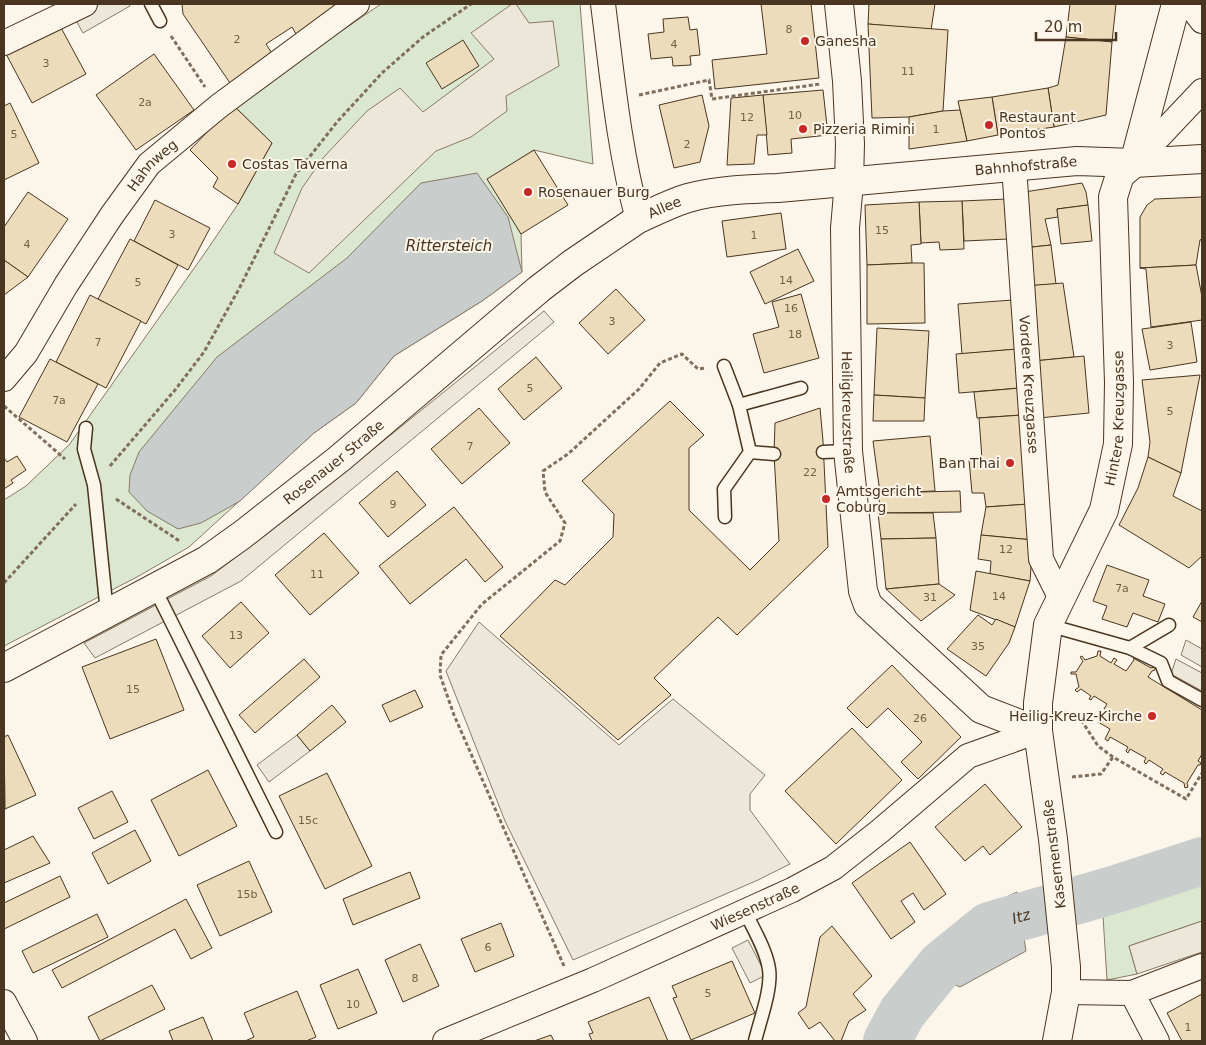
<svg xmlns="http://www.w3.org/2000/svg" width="1206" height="1045" viewBox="0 0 1206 1045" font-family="'DejaVu Sans',sans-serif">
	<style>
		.green { fill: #dce7d0; stroke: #887966 }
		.parking { fill: #ede7d9; stroke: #887966 }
		.water { fill: #c9cecd; stroke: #887966 }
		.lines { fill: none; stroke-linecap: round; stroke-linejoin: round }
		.river { stroke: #c9cecd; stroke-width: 48 }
		.building { fill: #ecdcbc; stroke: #4a3520 }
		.service-casing { stroke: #4a3520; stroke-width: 15 }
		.minor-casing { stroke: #4a3520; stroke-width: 26 }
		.tertiary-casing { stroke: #4a3520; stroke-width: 30 }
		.path { stroke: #7f6f5c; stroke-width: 3; stroke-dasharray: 4 2.5; stroke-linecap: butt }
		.service { stroke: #fbf6e9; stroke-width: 12 }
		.minor { stroke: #fbf6e9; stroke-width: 24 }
		.tertiary { stroke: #fbf6e9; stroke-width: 28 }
		.poi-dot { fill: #c62828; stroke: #fbf6e9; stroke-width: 2 }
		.labels { text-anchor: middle; stroke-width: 4; stroke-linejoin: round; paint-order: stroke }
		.number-label { font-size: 11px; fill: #725f47 }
		.poi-label { font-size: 14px; fill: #4a3520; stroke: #fbf6e9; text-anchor: start }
		.street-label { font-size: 14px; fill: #4a3520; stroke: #fbf6e9 }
		.water-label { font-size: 15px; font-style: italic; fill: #4a3520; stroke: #fbf6e9 }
	</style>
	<rect width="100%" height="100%" fill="#fbf6e9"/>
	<g class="green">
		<polygon points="381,4 580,4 593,164 534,150 488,179 521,234 522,272 482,301 394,356 356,403 314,433 189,547 137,577 4,646 4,500 26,486 69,445 207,250 238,204 272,143 233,105"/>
		<polygon points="1202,884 1202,921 1129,946 1137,974 1107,980 1103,916"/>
	</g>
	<g class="parking">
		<polygon points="98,4 129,4 130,6 83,33 74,17"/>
		<polygon points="512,4 516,4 529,23 553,21 559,66 506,96 507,111 471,137 436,151 309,273 274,253 302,188 323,158 367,111 400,88 423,112 494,59 471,33"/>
		<polygon points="544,311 554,322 241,581 95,658 84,643 211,576 298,510"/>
		<polygon points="479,622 619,745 673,699 765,775 750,794 750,810 790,864 758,880 573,960 505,821 446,671"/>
		<polygon points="1186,640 1202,649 1202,667 1181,655"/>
		<polygon points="1176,659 1202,673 1202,691 1171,674"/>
		<polygon points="297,735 310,751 269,782 257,765"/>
		<polygon points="1202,921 1202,952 1137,974 1129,946"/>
		<polygon points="748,940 766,975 750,983 732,948"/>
	</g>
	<g class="water">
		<polygon points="477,173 508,217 522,272 482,301 394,356 356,403 314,433 240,501 201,523 178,529 147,511 129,492 130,475 139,452 217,357 347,258 421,183"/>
		<polygon points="1017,892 1026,951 960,987 915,966 960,919"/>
	</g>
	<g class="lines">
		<path class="river" id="s1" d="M 887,1041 L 902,1013 L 941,965 L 989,926 L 1116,889 L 1202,861"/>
	</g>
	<g class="building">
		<polygon points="182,4 338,4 296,34 292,27 266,44 273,55 230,83 183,14"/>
		<polygon points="761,4 811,4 819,78 715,89 712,60 767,54"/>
		<polygon points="869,4 935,4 931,30 868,24"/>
		<polygon points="1070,4 1116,4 1112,42 1066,37"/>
		<polygon points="688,17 690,30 697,29 700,55 690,56 691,65 673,66 672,57 651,59 648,34 664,32 663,19"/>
		<polygon points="59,24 86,74 32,103 5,52"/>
		<polygon points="868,24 948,30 943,111 909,117 872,118"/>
		<polygon points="1066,37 1112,42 1106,115 1054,127 1048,88 1058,85"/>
		<polygon points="463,40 479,66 442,89 426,63"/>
		<polygon points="154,54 194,110 136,150 96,95"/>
		<polygon points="1048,88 1054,127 998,135 992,97"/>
		<polygon points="823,90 828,135 791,139 792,153 768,155 763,95"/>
		<polygon points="702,95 709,126 700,162 674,168 659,105"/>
		<polygon points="763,95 767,135 757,135 754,164 727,165 731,98"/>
		<polygon points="992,97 998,135 967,141 958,101"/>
		<polygon points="10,103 39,163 4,180 4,106"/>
		<polygon points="233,105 272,143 238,204 213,187 218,178 190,150"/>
		<polygon points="960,110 967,141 909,149 909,117 943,111"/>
		<polygon points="534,150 568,205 521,234 487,179"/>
		<polygon points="1082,183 1086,192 1088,205 1057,209 1058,217 1045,219 1051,245 1023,248 1018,193"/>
		<polygon points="28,192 68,219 28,277 4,260 4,227"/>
		<polygon points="1202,197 1202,239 1200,240 1196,265 1140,268 1140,217 1147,205 1155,199"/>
		<polygon points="1007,199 1008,239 964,241 962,201"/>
		<polygon points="155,200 210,228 188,270 134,241"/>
		<polygon points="962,201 964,249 940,250 939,242 921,243 919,202"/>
		<polygon points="919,202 921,244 911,245 912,263 867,265 865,205"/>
		<polygon points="1088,205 1092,241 1061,244 1057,209"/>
		<polygon points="781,213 786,249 727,257 722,221"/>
		<polygon points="130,239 178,265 146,324 98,299"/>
		<polygon points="1051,245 1056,284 1025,286 1023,248"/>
		<polygon points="798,249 814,281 765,304 750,272"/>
		<polygon points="4,260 28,277 4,295"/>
		<polygon points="912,263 924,263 925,323 867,324 867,265"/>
		<polygon points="1196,265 1202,297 1202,320 1151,327 1146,269 1140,268"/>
		<polygon points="1063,283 1074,357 1034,361 1025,286"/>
		<polygon points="616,289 645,320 608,354 579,323"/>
		<polygon points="801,294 819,358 764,373 753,334 779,327 772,302"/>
		<polygon points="90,295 141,321 106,388 56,362"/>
		<polygon points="1013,300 1017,349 962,354 958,304"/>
		<polygon points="1191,322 1197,362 1150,370 1142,329"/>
		<polygon points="877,328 929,331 925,398 874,395"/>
		<polygon points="1017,349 1020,388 959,393 956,354"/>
		<polygon points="1084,356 1089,413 1039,418 1034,361"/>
		<polygon points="536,357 562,388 524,420 498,389"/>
		<polygon points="50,359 98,384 67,442 19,417"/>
		<polygon points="1200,375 1181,473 1148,457 1150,442 1142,380"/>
		<polygon points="1020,388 1022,415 977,418 974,392"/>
		<polygon points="874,395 925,398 924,421 873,421"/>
		<polygon points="670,401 704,435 689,448 689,510 750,570 779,541 774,454 775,423 820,408 823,441 828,547 737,635 718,617 654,678 671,695 618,740 500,636 555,580 565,585 613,537 614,514 582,481"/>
		<polygon points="479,408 510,443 462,484 431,449"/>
		<polygon points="1022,415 1029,504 986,507 984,493 972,493 969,460 982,459 979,418"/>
		<polygon points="930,436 935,491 880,493 873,441"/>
		<polygon points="17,456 26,470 11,480 13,483 4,489 4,458 7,462"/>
		<polygon points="1148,457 1181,473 1173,496 1202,511 1202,556 1189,568 1119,525 1138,488"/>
		<polygon points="397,471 426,505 388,537 359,503"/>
		<polygon points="960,491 961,512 878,513 880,493"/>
		<polygon points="1029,504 1033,540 981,535 986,507"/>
		<polygon points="454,507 503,567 485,582 466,559 410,604 379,566"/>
		<polygon points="878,513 933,513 936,538 881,539"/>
		<polygon points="324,533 359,573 310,615 275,575"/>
		<polygon points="981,535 1033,540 1030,581 990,574 991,561 978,559"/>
		<polygon points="936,538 939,584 886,589 881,539"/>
		<polygon points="1107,565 1149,580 1143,596 1165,604 1158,622 1133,613 1127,627 1102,619 1107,606 1093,601"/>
		<polygon points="976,571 1030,581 1015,627 970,610"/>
		<polygon points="939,584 955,595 921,621 886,589"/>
		<polygon points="1202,601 1202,622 1193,617"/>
		<polygon points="241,602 269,633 230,668 202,636"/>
		<polygon points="978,615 992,625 996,619 1015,627 1009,643 986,676 947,649"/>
		<polygon points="156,639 184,710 110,739 82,667"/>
		<polygon points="1098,651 1101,651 1100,656 1111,663 1114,658 1117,660 1114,664 1126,671 1134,660 1133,656 1134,656 1135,659 1151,668 1155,667 1155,670 1152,671 1148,677 1202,710 1202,754 1198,761 1201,763 1200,765 1198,765 1187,783 1188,787 1185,788 1184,783 1165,772 1163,775 1160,773 1163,769 1149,760 1146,764 1144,762 1146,758 1130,749 1128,753 1126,751 1128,747 1110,737 1108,741 1105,739 1110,729 1098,722 1106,710 1104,709 1107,704 1094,696 1091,700 1089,699 1091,696 1081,689 1077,692 1075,690 1079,687 1076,674 1071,674 1071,672 1076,672 1083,661 1080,657 1082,656 1085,660 1097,656"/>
		<polygon points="304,659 320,677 255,733 239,715"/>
		<polygon points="892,665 961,737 918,779 901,762 922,742 888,708 867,728 847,708"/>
		<polygon points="415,690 423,707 390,722 382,705"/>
		<polygon points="332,705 346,722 310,751 297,735"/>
		<polygon points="852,728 902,780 836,844 785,791"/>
		<polygon points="8,735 36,795 5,809 4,737"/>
		<polygon points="208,770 237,826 179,856 151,800"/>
		<polygon points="327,773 372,866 325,889 279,796"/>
		<polygon points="985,784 1022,827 990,855 983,846 965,861 935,827"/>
		<polygon points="112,791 128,822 94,839 78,808"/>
		<polygon points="135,830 151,861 108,884 92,853"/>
		<polygon points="33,836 50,863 4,883 4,850"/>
		<polygon points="910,842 946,894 924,910 913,893 901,901 915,922 891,939 852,883"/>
		<polygon points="249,861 272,912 220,936 197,885"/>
		<polygon points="410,872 420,898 353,925 343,899"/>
		<polygon points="60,876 70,897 4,929 4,903"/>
		<polygon points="186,899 212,948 191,959 175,929 62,988 52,970"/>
		<polygon points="97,914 108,937 33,973 22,951"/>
		<polygon points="501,923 514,956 475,972 461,939"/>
		<polygon points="832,926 872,976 853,994 866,1010 849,1021 841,1041 835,1041 820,1022 809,1029 798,1013 806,1007 820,937"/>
		<polygon points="420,944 439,986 403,1002 385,960"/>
		<polygon points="732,961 755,1013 691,1040 673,998 677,997 672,986"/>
		<polygon points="358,969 377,1013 338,1029 320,985"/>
		<polygon points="152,985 165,1009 100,1041 88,1017"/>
		<polygon points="297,991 316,1037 306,1041 245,1041 254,1037 244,1013"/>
		<polygon points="1202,994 1202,1041 1182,1041 1167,1013"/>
		<polygon points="649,997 668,1041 592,1041 589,1034 593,1033 588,1022"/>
		<polygon points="203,1017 213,1041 173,1041 169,1031"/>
		<polygon points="551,1035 554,1041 534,1041"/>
	</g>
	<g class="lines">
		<defs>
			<g id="service">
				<polyline points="151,4 160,21"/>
				<polyline points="724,366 739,405 750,452 724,489 725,517"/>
				<polyline points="739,405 801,388"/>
				<polyline points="86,428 84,449 94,485 107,613"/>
				<polyline points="750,452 774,454"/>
				<polyline points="823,452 848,451"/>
				<polyline points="155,589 276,832"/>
				<polyline points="1048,625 1130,648 1161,663 1168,681 1202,700"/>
				<polyline points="1130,648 1169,625"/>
				<path d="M 745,911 C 753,929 766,949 769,969 C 772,989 760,1020 755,1041"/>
			</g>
			<g id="minor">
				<path d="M 603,4 C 612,74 619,151 638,219"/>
				<polyline points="1189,4 1202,21"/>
				<polyline points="4,43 85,4"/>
				<polyline points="1134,163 1202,91"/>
				<path id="s2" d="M 1014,166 L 1041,559 L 1060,597"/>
				<path id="s3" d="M 4,379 L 26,353 L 66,285 L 112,215 L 149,164 L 219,106 L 357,4"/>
				<polyline points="1066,992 1132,993 1202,966"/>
				<polyline points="1132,993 1157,1041"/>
				<polyline points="4,1002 25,1041"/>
				<path id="s4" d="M 445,1041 L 593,980 L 792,890 L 833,868 L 880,831 L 968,756 L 1038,731"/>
			</g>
			<g id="tertiary">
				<path id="s5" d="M 839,4 L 847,81 L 850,144 L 849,182 L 845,228 L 848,451 L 863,591 L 868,605 L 981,709 L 1038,731"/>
				<polyline points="1134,163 1176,4"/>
				<path id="s6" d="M 4,668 L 207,560 L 242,535 L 339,459 L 539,289 L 573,263 L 638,219 C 654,212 671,203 688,198 C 717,190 748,189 778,188 L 1077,161 L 1134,163 L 1202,159"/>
				<path id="s7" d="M 1057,1041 L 1066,992 L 1066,967 L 1053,839 L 1038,731 L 1038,703 L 1048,625 L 1104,510 L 1118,444 L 1119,382 L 1113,197 L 1120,175 L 1134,163"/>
			</g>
		</defs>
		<use href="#service" class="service-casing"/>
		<use href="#minor" class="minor-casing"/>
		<use href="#tertiary" class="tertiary-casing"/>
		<g class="path">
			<polyline points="171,36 205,87"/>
			<polyline points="639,95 709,80 712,99 820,84"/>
			<polyline points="4,406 65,459"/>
			<polyline points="110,466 175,390 204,352 240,287 296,174 337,122 382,73 423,37 471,4"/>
			<polyline points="116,499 181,542"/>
			<polyline points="4,583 76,504"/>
			<polyline points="1064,712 1080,718 1098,746 1113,757 1186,799 1202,773"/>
			<polyline points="1072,777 1101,774 1113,757"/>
			<polyline points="564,966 454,715 440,675 441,655 482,604 560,541 565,523 545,492 543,471 568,454 639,389 660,363 682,354 698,369 705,368"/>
		</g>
		<use href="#service" class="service"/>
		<use href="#minor" class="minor"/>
		<use href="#tertiary" class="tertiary"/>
	</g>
	<g class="poi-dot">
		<circle cx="805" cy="41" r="5"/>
		<circle cx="989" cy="125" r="5"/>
		<circle cx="803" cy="129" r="5"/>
		<circle cx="232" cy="164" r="5"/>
		<circle cx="528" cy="192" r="5"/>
		<circle cx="1010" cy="463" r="5"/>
		<circle cx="826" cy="499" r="5"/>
		<circle cx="1152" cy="716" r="5"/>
	</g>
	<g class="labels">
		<g class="number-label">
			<text x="789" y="33">8</text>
			<text x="237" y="43">2</text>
			<text x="674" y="48">4</text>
			<text x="46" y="67">3</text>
			<text x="908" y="75">11</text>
			<text x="145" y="106">2a</text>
			<text x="795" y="119">10</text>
			<text x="747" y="121">12</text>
			<text x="936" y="133">1</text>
			<text x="14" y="138">5</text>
			<text x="687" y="148">2</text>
			<text x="882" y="234">15</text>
			<text x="172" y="238">3</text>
			<text x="754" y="239">1</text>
			<text x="27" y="248">4</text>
			<text x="786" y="284">14</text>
			<text x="138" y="286">5</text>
			<text x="791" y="312">16</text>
			<text x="612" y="325">3</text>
			<text x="795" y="338">18</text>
			<text x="98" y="346">7</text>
			<text x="1170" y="349">3</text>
			<text x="530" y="392">5</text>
			<text x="59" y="404">7a</text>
			<text x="1170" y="415">5</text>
			<text x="470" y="450">7</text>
			<text x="810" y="476">22</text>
			<text x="393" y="508">9</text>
			<text x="1006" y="553">12</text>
			<text x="317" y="578">11</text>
			<text x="1122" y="592">7a</text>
			<text x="999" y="600">14</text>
			<text x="930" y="601">31</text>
			<text x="236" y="639">13</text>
			<text x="978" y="650">35</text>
			<text x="133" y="693">15</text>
			<text x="920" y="722">26</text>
			<text x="308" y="824">15c</text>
			<text x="247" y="898">15b</text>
			<text x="488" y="951">6</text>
			<text x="415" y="982">8</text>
			<text x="708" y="997">5</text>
			<text x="353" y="1008">10</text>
			<text x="1188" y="1031">1</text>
		</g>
		<g class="poi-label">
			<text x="815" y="46">Ganesha</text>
			<text x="999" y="122">Restaurant<tspan x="999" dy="16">Pontos</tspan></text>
			<text x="813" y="134">Pizzeria Rimini</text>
			<text x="242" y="169">Costas Taverna</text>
			<text x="538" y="197">Rosenauer Burg</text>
			<text x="1000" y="468" text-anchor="end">Ban Thai</text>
			<text x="836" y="496">Amtsgericht<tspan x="836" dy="16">Coburg</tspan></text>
			<text x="1142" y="721" text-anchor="end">Heilig-Kreuz-Kirche</text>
		</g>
		<g class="street-label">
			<text dy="5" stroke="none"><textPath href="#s3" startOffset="261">Hahnweg</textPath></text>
			<text dy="5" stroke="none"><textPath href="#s6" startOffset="1174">Bahnhofstraße</textPath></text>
			<text dy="5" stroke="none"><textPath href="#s6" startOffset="809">Allee</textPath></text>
			<text dy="5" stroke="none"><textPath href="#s2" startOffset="219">Vordere Kreuzgasse</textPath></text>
			<text dy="5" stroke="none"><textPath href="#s5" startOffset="409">Heiligkreuzstraße</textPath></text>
			<text dy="5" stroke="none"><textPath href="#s7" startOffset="640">Hintere Kreuzgasse</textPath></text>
			<text dy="5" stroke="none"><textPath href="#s6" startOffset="390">Rosenauer Straße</textPath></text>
			<text transform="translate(1054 854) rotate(-97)" y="5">Kasernenstraße</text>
			<text dy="5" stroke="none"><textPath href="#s4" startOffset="338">Wiesenstraße</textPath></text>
		</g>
		<g class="water-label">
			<text x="449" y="251">Rittersteich</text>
			<text dy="5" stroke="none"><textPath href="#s1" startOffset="189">Itz</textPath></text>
		</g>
	</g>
	<rect width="1206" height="1045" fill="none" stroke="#4a3520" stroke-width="10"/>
	<path d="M1036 32v8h80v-8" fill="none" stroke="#4a3520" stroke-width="2.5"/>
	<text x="1044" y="32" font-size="15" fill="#4a3520" stroke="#fbf6e9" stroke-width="4" paint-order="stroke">20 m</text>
</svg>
